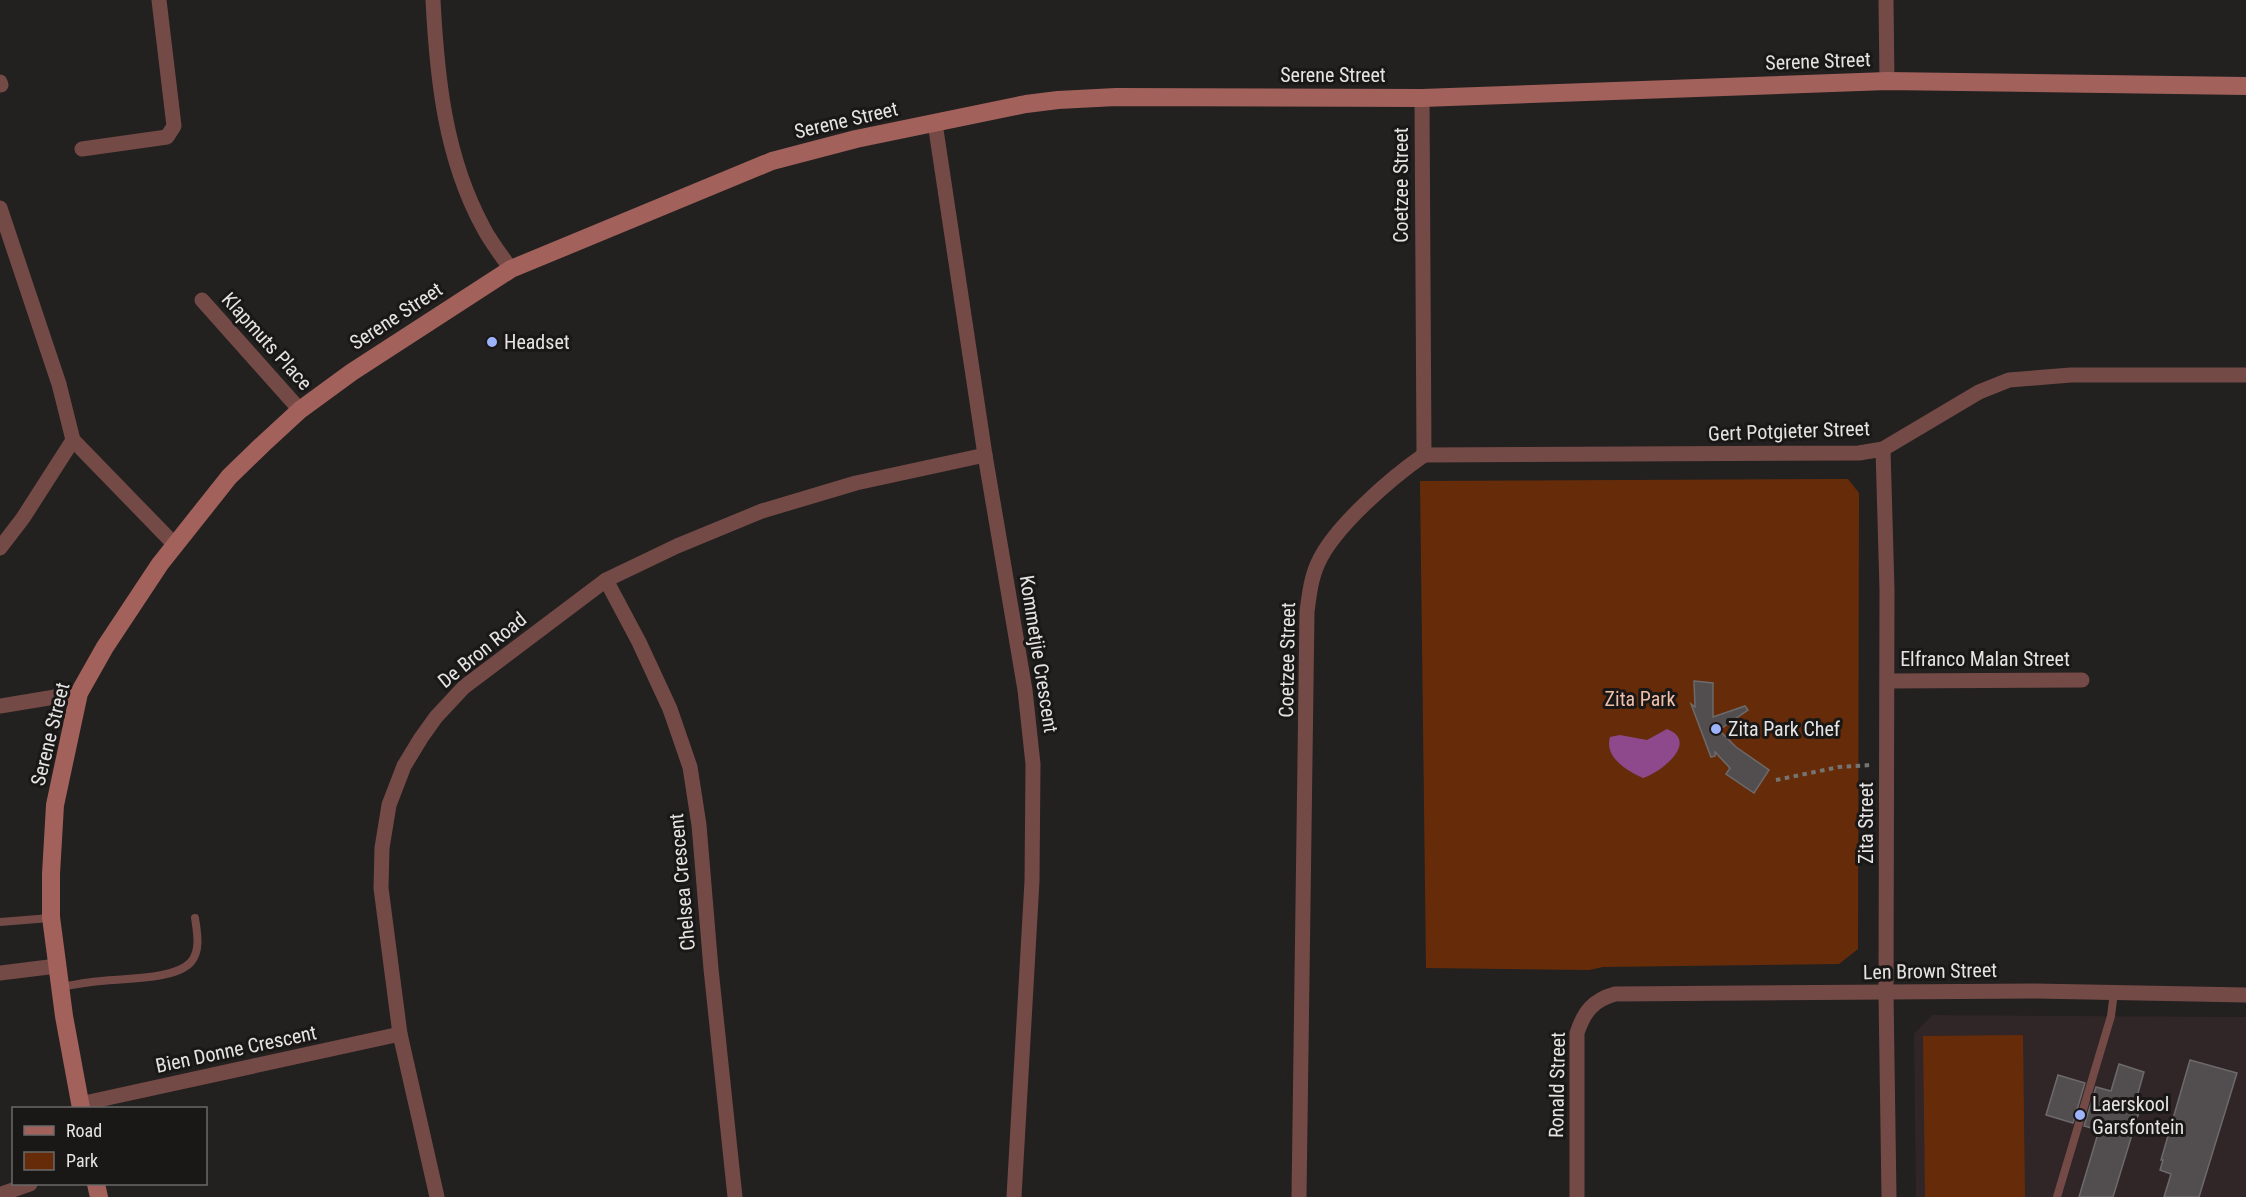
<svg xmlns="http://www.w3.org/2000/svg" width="2246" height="1197" viewBox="0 0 2246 1197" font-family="'Roboto Condensed',sans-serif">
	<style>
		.built { fill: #302527 }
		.green { fill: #662c0a }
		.water { fill: #8d498b }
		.building { fill: #524e50; stroke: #6d6a6b; stroke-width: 1.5 }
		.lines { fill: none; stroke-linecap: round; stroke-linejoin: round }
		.path { stroke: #767373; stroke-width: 4; stroke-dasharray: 4.5 4.5; stroke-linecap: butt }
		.lane { stroke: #744a46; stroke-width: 8 }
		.street { stroke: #744a46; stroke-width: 15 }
		.secondary { stroke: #a2615a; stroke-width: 18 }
		.poi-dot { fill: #9db4fd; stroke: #1a1717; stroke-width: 2 }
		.labels { text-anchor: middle; stroke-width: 6; stroke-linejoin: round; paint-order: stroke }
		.street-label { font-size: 20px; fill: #e5e3e3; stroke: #1a1717 }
		.poi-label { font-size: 20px; fill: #e5e3e3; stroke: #1a1717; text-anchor: start }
		.park-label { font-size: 20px; fill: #efbfa9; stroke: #1a1717 }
	</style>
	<rect width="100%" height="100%" fill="#232020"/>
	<polygon class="built" points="1932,1015 2246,1017 2246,1197 1916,1197 1914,1034"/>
	<g class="green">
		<polygon points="1848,479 1859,493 1858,949 1839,964 1603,967 1589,970 1426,968 1420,481"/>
		<polygon points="2023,1035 2025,1197 1925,1197 1923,1036"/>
	</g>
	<path class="water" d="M 1667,729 C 1700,742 1660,773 1643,778 C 1627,771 1604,757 1610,737 L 1620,735 L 1647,740 Z"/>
	<g class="building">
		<polygon points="1694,681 1713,683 1713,717 1745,706 1748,710 1719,730 1736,747 1769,770 1754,793 1726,774 1730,768 1715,752 1715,756 1711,757 1691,704 1695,707"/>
		<polygon points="2190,1060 2237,1073 2199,1197 2164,1197 2171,1174 2160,1170 2163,1160 2161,1160"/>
		<polygon points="2119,1064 2144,1072 2136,1100 2142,1102 2113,1197 2079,1197 2099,1130 2084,1126 2096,1087 2111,1091"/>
		<polygon points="2058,1075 2085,1083 2073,1123 2046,1115"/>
	</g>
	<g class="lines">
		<polyline class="path" points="1776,780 1839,767 1871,765"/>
		<g class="lane">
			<polyline points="0,922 50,918"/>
			<path d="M 60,987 C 74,985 87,982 101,981 C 124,978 175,980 191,962 C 201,950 197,932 195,918"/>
			<polyline points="2057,1197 2111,1016 2114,992"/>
		</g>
		<g class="street">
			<path d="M 433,0 C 437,78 445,157 483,227 C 490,241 501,255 511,269"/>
			<polyline points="1886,0 1887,81"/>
			<polyline points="0,82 1,85"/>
			<polyline points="1422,98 1424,455"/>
			<polyline points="935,123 985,455 1025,690 1033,764 1032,881 1014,1197"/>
			<polyline points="82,149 167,137 174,126 159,0"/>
			<polyline points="0,208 59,384 73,440 175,545"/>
			<polyline points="202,300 300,410"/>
			<polyline points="1883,449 1887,590 1886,993 1889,1197"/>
			<polyline points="1424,455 1859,453 1883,449 1979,392 2009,380 2071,375 2246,375"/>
			<polyline points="0,548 23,518 73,440"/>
			<polyline points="606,580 639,642 670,709 690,767 699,825 711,969 735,1197"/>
			<polyline points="1887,681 2082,680"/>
			<polyline points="0,706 79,693"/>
			<polyline points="0,973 57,966"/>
			<polyline points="80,1104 400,1034"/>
			<polyline points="1,1197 4,1193 30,1184"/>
			<polyline points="437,1197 400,1034 381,888 382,848 389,805 404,766 421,738 436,717 464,687 606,580 677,546 762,511 856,483 985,455"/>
			<path d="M 1299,1197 L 1307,612 C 1309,596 1311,578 1318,563 C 1334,527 1391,478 1424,455"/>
			<path d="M 1577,1197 L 1577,1033 C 1584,1012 1593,1000 1615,994 L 2035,991 L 2246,995"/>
		</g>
		<g class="secondary">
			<polyline points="81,1108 64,1016 51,917 51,874 55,805 79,693 105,647 160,564 229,477 262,445 300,410 352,372 511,269 772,161 856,139 1026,104 1058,100 1116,97 1422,98 1887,81 2246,86"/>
			<polyline points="96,1184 99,1197"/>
		</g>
	</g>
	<g class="poi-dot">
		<circle cx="492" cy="342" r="6"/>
		<circle cx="1716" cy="729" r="6"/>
		<circle cx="2080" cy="1115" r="6"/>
	</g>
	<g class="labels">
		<g class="street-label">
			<text transform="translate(1818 61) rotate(-2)" y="7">Serene Street</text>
			<text x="1333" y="82">Serene Street</text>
			<text transform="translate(846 120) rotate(-13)" y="7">Serene Street</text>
			<text transform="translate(1401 185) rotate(-90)" y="7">Coetzee Street</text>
			<text transform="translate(396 316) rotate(-33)" y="7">Serene Street</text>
			<text transform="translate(267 341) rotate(48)" y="7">Klapmuts Place</text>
			<text transform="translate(1789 431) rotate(-2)" y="7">Gert Potgieter Street</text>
			<text transform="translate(482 650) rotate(-39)" y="7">De Bron Road</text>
			<text transform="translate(1039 654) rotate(81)" y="7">Kommetjie Crescent</text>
			<text x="1985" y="666">Elfranco Malan Street</text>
			<text transform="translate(1287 660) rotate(-89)" y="7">Coetzee Street</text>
			<text transform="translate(50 734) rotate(-76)" y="7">Serene Street</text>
			<text transform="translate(1866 823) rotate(-90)" y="7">Zita Street</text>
			<text transform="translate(682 882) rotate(-95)" y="7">Chelsea Crescent</text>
			<text transform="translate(1930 971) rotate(-1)" y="7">Len Brown Street</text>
			<text transform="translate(236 1049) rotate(-12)" y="7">Bien Donne Crescent</text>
			<text transform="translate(1557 1085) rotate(-89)" y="7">Ronald Street</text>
		</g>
		<g class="poi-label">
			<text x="504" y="349">Headset</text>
			<text x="1728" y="736">Zita Park Chef</text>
			<text x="2092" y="1111">Laerskool<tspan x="2092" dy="23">Garsfontein</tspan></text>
		</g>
		<g class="park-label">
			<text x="1640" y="706">Zita Park</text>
		</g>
	</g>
	<rect x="12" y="1107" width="195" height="78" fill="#1a1717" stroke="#6b6969" stroke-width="1.5"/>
	<rect x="24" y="1126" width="30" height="9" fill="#a2615a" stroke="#6b6969" stroke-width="1.5"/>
	<text x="66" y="1137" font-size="18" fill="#e5e3e3">Road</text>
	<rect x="24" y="1152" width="30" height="18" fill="#662c0a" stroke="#6b6969" stroke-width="1.5"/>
	<text x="66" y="1167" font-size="18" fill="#e5e3e3">Park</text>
</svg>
